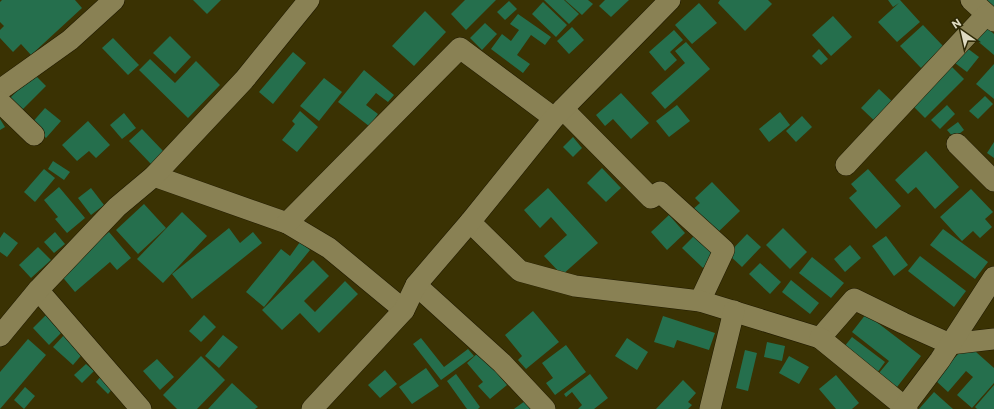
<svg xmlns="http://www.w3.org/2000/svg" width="994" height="409" viewBox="0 0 994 409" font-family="Commissioner,sans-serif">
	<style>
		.building { fill: #256f4d }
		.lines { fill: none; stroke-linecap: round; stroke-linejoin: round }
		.street-casing { stroke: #201a00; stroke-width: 22 }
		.street { stroke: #898154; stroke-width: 21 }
	</style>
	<rect width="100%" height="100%" fill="#3a3203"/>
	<g class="building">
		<polygon points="2,0 75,0 82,8 31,55 21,44 13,52 0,38 0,30 4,26 0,22 0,2"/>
		<polygon points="193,0 221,0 207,14"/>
		<polygon points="465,0 496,0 466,30 451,14"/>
		<polygon points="544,0 564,0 579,14 569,24"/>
		<polygon points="565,0 588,0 593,4 582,15"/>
		<polygon points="605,0 629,0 611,17 599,6"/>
		<polygon points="720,0 768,0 772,4 745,31 718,3"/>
		<polygon points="888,0 900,0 920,22 897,42 878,22 899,3 893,7"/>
		<polygon points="985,0 994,0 994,7"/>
		<polygon points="509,1 517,9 505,20 497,12"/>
		<polygon points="543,2 567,25 556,37 532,14"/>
		<polygon points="699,3 717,23 692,44 675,25"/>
		<polygon points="425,11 446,32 414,66 392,46"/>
		<polygon points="518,14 551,37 545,45 531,35 517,55 530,64 523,73 491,49 502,34 511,41 519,30 510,24"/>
		<polygon points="833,16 852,37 831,56 812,35"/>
		<polygon points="485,23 497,34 482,50 470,38"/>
		<polygon points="923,25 943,46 921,68 900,46"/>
		<polygon points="985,26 994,34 994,55 974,38"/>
		<polygon points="572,27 584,40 569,54 557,41"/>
		<polygon points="674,30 683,40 670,52 677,60 665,71 649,52"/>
		<polygon points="170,36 191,57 175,74 153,53"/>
		<polygon points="113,38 139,65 128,75 102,48"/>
		<polygon points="686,42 710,69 665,109 651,93 685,63 675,51"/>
		<polygon points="963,45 979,57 967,72 951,60"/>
		<polygon points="819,49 828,59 821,65 812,56"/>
		<polygon points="293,52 306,63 273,104 259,92"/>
		<polygon points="150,59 175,83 196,61 220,85 188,118 139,70"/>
		<polygon points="948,63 964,79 925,118 909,102"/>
		<polygon points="994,64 994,99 976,84"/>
		<polygon points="364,70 394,95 388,102 376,93 366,105 378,114 369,126 338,102"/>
		<polygon points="34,74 46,86 18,114 6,102"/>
		<polygon points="324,78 342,92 319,121 300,106"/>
		<polygon points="879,89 897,106 880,126 861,108"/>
		<polygon points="621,93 649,123 631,139 613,119 605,126 596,115"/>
		<polygon points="985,96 993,104 978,119 969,111"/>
		<polygon points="677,105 690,121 669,137 656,121"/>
		<polygon points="947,105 955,114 940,129 931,120"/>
		<polygon points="45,108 61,121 46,138 30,125"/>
		<polygon points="300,111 318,127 297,152 282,140 295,124 292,121"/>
		<polygon points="780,112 790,125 769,142 759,129"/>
		<polygon points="124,113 136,128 122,139 110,125"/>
		<polygon points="802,116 812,127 796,142 786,131"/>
		<polygon points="0,119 5,127 0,130"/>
		<polygon points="88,121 110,145 96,158 89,151 77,161 62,145"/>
		<polygon points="958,122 964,130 954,138 947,130"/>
		<polygon points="142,129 164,152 151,164 129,141"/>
		<polygon points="573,137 582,148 573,157 563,147"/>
		<polygon points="994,142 994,158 987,153"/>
		<polygon points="926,151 959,187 935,209 916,187 908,194 895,180"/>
		<polygon points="53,161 70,172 64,180 48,169"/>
		<polygon points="602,168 621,188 606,202 587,183"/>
		<polygon points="44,169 55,178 35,202 24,192"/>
		<polygon points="868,169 901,206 876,229 849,198 857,191 851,184"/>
		<polygon points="712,182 740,211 715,235 692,210 700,203 695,198"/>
		<polygon points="59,187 85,218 67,233 55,219 58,217 44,200"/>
		<polygon points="91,188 104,205 91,215 78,198"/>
		<polygon points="548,188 598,243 562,275 544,256 567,235 551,217 540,228 524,210"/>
		<polygon points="971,189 993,212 985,219 992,227 980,238 973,231 962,241 940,217"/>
		<polygon points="144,204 166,228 138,254 116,230"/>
		<polygon points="182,212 207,236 163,283 137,259"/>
		<polygon points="669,215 685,233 667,250 651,232"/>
		<polygon points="229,228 240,243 253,232 262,243 192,299 172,274"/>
		<polygon points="783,228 807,252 790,269 766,245"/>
		<polygon points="943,229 988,262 975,279 930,245"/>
		<polygon points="4,232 18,243 7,257 0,252 0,238"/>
		<polygon points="55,232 65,244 54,253 44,242"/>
		<polygon points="109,232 131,258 117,270 110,262 75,292 60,274"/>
		<polygon points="696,234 717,254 703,268 682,248"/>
		<polygon points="747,234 761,247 742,267 728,254"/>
		<polygon points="886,236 908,265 894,276 872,246"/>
		<polygon points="300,242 310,250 264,307 246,292 281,249 290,256"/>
		<polygon points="850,245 861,258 845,272 834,259"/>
		<polygon points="38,247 51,260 31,278 19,265"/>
		<polygon points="920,256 966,291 954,307 908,271"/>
		<polygon points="812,257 844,283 831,298 799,273"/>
		<polygon points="313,260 329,276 304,301 315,312 345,281 358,294 319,333 300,313 282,330 262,310"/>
		<polygon points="760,263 781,282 770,294 749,274"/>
		<polygon points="791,280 819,303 810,314 782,292"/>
		<polygon points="533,311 559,342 526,369 518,360 522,356 505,335"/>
		<polygon points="49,312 65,329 49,345 33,328"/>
		<polygon points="866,314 921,356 897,387 879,373 889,361 852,332"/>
		<polygon points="204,315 216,327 201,342 189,331"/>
		<polygon points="663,316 715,333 709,350 677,340 674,348 654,342"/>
		<polygon points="65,334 85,351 73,365 53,347"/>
		<polygon points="223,335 238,347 219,368 205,356"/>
		<polygon points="852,337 885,362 877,373 844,347"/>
		<polygon points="421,338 444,367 468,349 474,356 441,380 413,344"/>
		<polygon points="627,338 648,352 637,370 615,356"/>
		<polygon points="28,339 46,355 0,409 0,372"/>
		<polygon points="767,342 785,346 782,361 764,357"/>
		<polygon points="967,344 994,368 994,383 972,408 957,395 973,377 966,371 948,392 935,380"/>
		<polygon points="566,345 586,372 555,395 546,383 553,378 542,363"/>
		<polygon points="745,350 757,353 748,391 736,388"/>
		<polygon points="479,352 507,385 490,399 478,386 483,382 467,363"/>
		<polygon points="201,356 225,380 197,409 177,409 163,395"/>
		<polygon points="789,356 809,367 799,384 779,373"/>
		<polygon points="157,359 174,377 160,390 143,371"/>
		<polygon points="86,364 94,371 82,383 74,375"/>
		<polygon points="426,368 439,386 412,404 399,387"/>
		<polygon points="385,370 397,384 380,398 368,385"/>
		<polygon points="456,374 480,407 478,409 467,409 447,381"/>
		<polygon points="590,374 608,398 594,409 578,409 582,405 572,392 566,397 564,394"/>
		<polygon points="836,375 859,403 852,409 836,409 819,389"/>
		<polygon points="101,376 114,387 108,394 96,382"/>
		<polygon points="683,380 696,393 688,402 692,405 688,409 656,409"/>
		<polygon points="232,383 258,407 255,409 208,409"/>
		<polygon points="994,385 994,409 977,409 975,407"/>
		<polygon points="25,387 35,396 24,409 14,400"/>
		<polygon points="934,392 953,409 919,409"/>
		<polygon points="525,401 531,409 514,409"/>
	</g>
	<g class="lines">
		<defs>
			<g id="street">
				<polyline points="971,0 994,21"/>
				<polyline points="0,90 70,40 114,0"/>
				<polyline points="0,102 34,135"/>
				<polyline points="563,109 651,198 660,192 724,250 700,301"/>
				<polyline points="957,144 994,181"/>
				<polyline points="846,165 986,15"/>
				<polyline points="154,176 287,223 329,248 404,310"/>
				<polyline points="470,222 520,271 575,286 700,301 820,338 854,299 903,323 950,344 994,339"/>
				<polyline points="287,223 460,48 554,118"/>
				<polyline points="416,285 502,363 545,409"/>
				<polyline points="38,290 141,409"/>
				<polyline points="0,336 38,290 117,207 154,176 244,80 309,0"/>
				<polyline points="820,338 907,409"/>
				<polyline points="312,409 404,310 416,285 470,222 554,118 670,0"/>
				<polyline points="710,409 734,311"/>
				<polyline points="903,409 940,360 994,277"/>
			</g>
		</defs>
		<use href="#street" class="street-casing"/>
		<use href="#street" class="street"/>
	</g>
	<g transform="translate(962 32) rotate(326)" stroke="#2e2906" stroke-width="3" paint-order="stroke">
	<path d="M0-3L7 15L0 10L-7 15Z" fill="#dedac2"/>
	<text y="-6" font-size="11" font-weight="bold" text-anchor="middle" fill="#dedac2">N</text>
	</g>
</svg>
